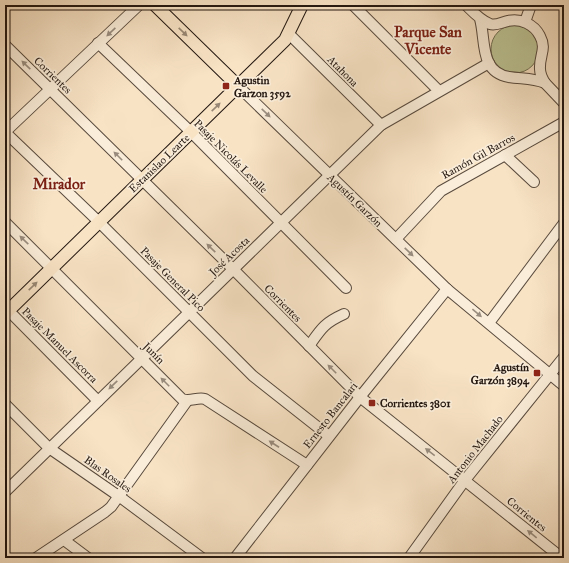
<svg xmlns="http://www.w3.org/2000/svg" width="569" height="563" viewBox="0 0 569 563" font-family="'IM FELL Great Primer',serif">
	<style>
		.green { fill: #bdc495; stroke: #706e52 }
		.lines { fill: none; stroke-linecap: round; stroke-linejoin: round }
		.minor-casing { stroke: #584a3d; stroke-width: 12 }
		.major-casing { stroke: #231710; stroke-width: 14 }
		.minor { stroke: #faedd9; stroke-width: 10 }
		.major { stroke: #f8e3c5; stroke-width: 12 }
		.oneway { fill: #998d7f }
		.oneway2 { fill: #988774 }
		.poi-dot { fill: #8f2418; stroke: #faedd9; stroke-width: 1.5 }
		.labels { text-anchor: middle; stroke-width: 3.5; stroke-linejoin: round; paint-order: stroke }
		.street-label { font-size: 11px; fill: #231710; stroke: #faedd9 }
		.poi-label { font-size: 11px; font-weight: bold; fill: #231710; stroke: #faedd9; text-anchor: start }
		.district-label { font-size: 15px; font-weight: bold; fill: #7a1f14; stroke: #faedd9 }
	</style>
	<rect width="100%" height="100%" fill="#f8e3c5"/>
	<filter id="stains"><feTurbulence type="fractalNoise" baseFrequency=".005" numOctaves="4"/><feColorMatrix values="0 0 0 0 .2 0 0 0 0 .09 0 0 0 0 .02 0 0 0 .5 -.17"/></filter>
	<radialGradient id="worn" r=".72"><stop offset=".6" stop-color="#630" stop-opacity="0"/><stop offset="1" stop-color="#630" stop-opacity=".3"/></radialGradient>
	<circle class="green" cx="515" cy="49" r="24"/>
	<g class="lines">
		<defs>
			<g id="minor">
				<polyline points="353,5 439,91"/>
				<path d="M 466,5 C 473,12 480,20 490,24 C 496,26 502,22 508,21 C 520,18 534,24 540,36 C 547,49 539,56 540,69 C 540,74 542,78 545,83 C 533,78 522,79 509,77 C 479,72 486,40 480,19"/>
				<polyline points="525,22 531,5"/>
				<polyline points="289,34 381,125"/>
				<polyline points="98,43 191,132 346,288"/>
				<polyline points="5,45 233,269 360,397 562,558"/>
				<polyline points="545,83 564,103"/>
				<polyline points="238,86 447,289 564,386"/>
				<polyline points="5,132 99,222 253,376 329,436"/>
				<polyline points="5,132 139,5"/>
				<polyline points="505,155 534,182"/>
				<path d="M 5,222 L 182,399 C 190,402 197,397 205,399 L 307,465"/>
				<polyline points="396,239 441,191 564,122"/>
				<polyline points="5,307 98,401"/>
				<polyline points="489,323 564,223"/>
				<path d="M 309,346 C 321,329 324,323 344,314"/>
				<polyline points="5,404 49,448 120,497 202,558"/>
				<polyline points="5,492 381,125 489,63"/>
				<polyline points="64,540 88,558"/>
				<polyline points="36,558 105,512 111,507 187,401"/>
				<polyline points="235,558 360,397 447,289"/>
				<polyline points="409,558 465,480 564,357"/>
			</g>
			<g id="major">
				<polyline points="155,5 238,86"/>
				<polyline points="5,314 285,40 302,5"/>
			</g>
		</defs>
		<use href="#minor" class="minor-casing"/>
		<use href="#major" class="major-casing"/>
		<use href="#minor" class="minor"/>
		<use href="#major" class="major"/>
	</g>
	<defs><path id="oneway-solid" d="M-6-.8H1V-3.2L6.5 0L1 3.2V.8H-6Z"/></defs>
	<g class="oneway">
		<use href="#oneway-solid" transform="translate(111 32) rotate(137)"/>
		<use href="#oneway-solid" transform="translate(26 65) rotate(-136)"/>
		<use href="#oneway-solid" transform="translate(266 113) rotate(44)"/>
		<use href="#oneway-solid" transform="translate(118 156) rotate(-135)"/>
		<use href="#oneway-solid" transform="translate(24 240) rotate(-136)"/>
		<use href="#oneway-solid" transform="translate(211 248) rotate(-136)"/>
		<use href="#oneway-solid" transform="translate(409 252) rotate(44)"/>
		<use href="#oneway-solid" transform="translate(477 313) rotate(40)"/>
		<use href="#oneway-solid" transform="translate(332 369) rotate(-135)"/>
		<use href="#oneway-solid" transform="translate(165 382) rotate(-135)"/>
		<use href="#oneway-solid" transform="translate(113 385) rotate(136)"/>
		<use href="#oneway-solid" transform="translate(274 444) rotate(-147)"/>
		<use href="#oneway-solid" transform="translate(430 452) rotate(-142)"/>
		<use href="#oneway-solid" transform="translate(532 534) rotate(-141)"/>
	</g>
	<g class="oneway2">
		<use href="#oneway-solid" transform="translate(183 32) rotate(44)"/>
		<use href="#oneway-solid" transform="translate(216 107) rotate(-44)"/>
		<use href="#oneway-solid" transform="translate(33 286) rotate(-44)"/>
	</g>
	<g class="poi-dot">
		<rect x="222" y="82" width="8" height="8" rx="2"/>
		<rect x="533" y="369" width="8" height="8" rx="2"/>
		<rect x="368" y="399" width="8" height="8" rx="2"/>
	</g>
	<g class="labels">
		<g class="street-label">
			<text transform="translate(343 71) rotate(45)" y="4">Atahona</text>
			<text transform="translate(53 75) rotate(44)" y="4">Corrientes</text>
			<text transform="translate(231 156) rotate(45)" y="4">Pasaje Nicolás Levalle</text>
			<text transform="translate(478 156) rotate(-29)" y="4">Ramón Gil Barros</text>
			<text transform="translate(159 163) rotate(-44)" y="4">Estanislao Learte</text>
			<text transform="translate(355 200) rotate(44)" y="4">Agustín Garzón</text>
			<text transform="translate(229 256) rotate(-44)" y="4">José Acosta</text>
			<text transform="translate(173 279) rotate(45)" y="4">Pasaje General Pico</text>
			<text transform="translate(283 303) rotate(45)" y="4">Corrientes</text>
			<text transform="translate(60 345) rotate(45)" y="4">Pasaje Manuel Ascorra</text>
			<text transform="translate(154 353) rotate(45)" y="4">Junín</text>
			<text transform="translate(330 415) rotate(-52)" y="4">Ernesto Bancalari</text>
			<text transform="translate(475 449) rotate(-52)" y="4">Antonio Machado</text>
			<text transform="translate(108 474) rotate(35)" y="4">Blas Rosales</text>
			<text transform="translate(527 514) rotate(39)" y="4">Corrientes</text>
		</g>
		<g class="poi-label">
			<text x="234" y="84">Agustin<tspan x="234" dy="13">Garzon 3592</tspan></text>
			<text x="529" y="371" text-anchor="end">Agustín<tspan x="529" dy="13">Garzón 3894</tspan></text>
			<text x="380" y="407">Corrientes 3801</text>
		</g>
		<g class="district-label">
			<text x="428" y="37">Parque San<tspan x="428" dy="17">Vicente</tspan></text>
			<text x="59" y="189">Mirador</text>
		</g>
	</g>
	<rect width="569" height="563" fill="none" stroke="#f8e3c5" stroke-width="20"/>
	<rect x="6" y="6" width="557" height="551" fill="none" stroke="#231710" stroke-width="2"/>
	<rect x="10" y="10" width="549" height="543" fill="none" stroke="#231710"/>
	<rect width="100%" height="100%" filter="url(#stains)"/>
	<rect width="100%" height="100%" fill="url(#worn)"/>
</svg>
